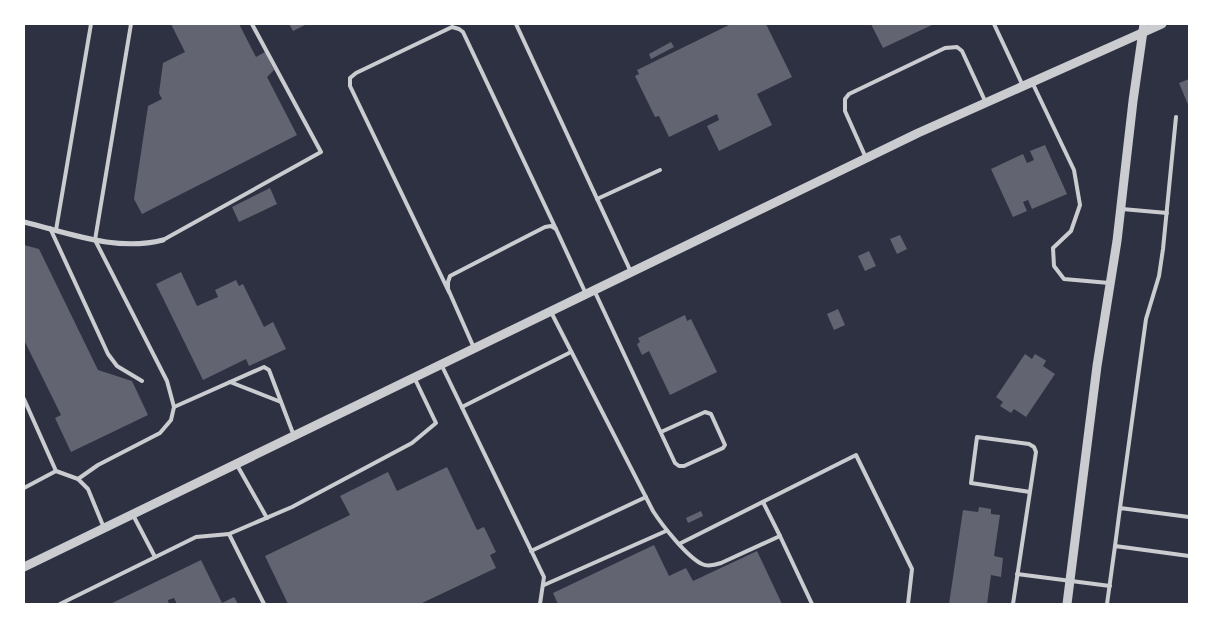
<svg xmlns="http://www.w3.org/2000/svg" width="1213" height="628" viewBox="0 0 1213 628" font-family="'Golos Text',sans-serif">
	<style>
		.building { fill: #626471 }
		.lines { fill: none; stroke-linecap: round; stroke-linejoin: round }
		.service { stroke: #caccd0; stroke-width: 4 }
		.minor { stroke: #caccd0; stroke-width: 5 }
		.tertiary { stroke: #caccd0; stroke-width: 9 }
	</style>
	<rect width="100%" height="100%" fill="#2d3142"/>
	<g class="building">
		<polygon points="171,24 239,24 256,57 265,52 274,70 267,77 297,135 142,214 134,199 148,106 162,99 159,93 163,63 185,52"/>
		<polygon points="289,24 307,24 293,31"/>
		<polygon points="731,24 766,24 792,77 757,94 772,125 719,151 707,126 719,120 717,114 669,137 659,116 655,117 635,76 639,74 637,70"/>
		<polygon points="871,24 934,24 883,48"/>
		<polygon points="671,42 674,47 651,59 649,54"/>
		<polygon points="1189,79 1189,107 1179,83"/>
		<polygon points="1045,145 1067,194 1032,209 1028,200 1023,202 1027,211 1013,217 991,169 1023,154 1027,163 1034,160 1030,151"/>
		<polygon points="270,188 277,204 239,222 232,207"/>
		<polygon points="900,235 907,249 897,254 890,239"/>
		<polygon points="24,245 39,249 98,370 132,381 148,415 71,452 55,418 61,415 24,340"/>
		<polygon points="869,251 876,266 865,271 858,256"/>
		<polygon points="181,272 197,306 218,297 215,290 236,280 239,286 243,284 264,327 273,322 286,349 249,366 246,359 203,380 156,284"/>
		<polygon points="838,309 845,325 834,330 827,314"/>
		<polygon points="685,315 687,321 691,319 717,372 670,395 649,351 642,355 637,344 640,342 638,338"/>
		<polygon points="1025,354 1032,359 1035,354 1045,360 1046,361 1043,366 1055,374 1026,417 1014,409 1011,413 1000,406 1003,402 996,397"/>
		<polygon points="447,467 477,530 484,527 496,552 490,555 496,568 420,604 288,604 265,556 350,515 340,496 388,472 397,491"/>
		<polygon points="979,507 991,509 991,514 1000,515 994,556 1003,558 1001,577 991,575 987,604 949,604 963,510 978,512"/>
		<polygon points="701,511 703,516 688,523 686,518"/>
		<polygon points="654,545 669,576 686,568 693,581 757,551 782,604 558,604 553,593"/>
		<polygon points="201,560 222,603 234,597 238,604 177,604 174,598 168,600 169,604 110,604"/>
	</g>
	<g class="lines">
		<g class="service">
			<polyline points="516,24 631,272"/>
			<polyline points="994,24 1023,86"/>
			<polyline points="1032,82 1074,170 1080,205 1071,231 1053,248 1054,266 1064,279 1109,283"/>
			<polyline points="866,158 845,111 845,99 849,94 945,48 957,47 962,51 986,103"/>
			<polyline points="597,199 660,170"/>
			<polyline points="1122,209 1167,213"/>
			<polyline points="50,228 108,354 117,366 142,381"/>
			<polyline points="56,230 91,24"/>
			<polyline points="163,240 321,152 252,24"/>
			<polyline points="594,290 675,463 679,466 684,466 723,448 725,445 711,414 705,412 661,432"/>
			<polyline points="449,292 350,86 350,78 356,73 452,27 459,29 463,32 556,229"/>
			<path d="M 551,312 L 653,511 C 662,525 687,557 702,564 C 708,567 715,565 721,563 L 780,536 L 812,604"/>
			<polyline points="474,348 448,289 448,282 450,276 545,227 551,226 556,229 586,294"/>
			<polyline points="441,364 544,577 540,604"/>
			<polyline points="230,382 281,402"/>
			<polyline points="24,399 56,471 78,479 88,489 104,528"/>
			<polyline points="174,407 264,367 269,370 294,436"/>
			<polyline points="462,407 571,352"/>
			<polyline points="237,465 267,518"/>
			<polyline points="78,479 98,465 160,433 171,420 174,407 167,381 95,240 131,24"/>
			<polyline points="24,488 56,471"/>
			<polyline points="763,502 780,536"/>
			<polyline points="1120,508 1146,319 1159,276 1163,249 1176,117"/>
			<polyline points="133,515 155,557"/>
			<polyline points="679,544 856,455 912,569 908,604"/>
			<polyline points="1115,546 1120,508 1189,517"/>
			<polyline points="531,551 646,497"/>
			<polyline points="1017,574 1110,586"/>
			<polyline points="544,585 666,531"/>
			<polyline points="60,604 196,537 229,534"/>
			<polyline points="264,604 229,534 292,507 412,443 436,423 414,377"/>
			<polyline points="1013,604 1036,452 1034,447 1029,444 977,437 971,483 1030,492"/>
			<polyline points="1107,604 1115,546 1189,556"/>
		</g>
		<path class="minor" d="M 24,222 C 69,233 116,252 163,240"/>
		<g class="tertiary">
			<polyline points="24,567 918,133 1162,24"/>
			<polyline points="1067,604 1097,366 1117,241 1133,101 1144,24"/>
		</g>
	</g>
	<rect width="1213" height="628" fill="none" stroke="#ffffff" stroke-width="50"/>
</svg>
